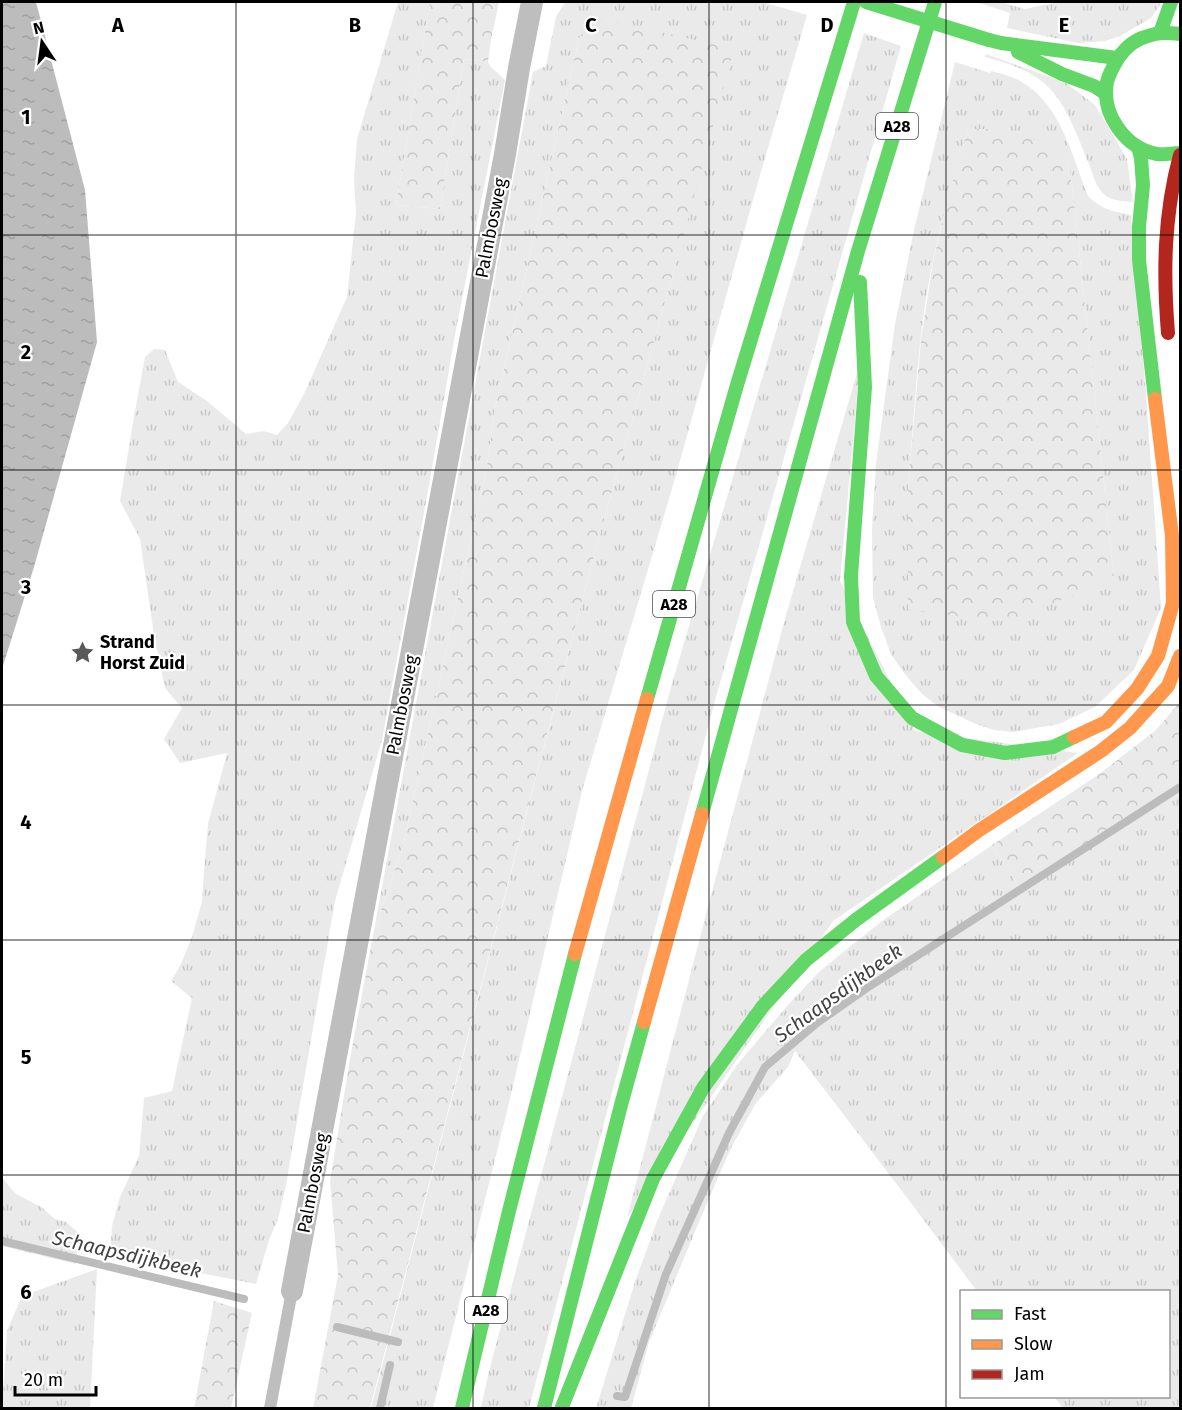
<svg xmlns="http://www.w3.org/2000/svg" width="1182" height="1410" viewBox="0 0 1182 1410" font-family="'Fira Sans',sans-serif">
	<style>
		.grass { fill: url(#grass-tufts); fill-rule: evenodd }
		.forest { fill: url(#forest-crowns) }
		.water { fill: url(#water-ripples) }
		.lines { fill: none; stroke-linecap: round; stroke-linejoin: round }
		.stream { stroke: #bcbcbc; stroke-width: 8 }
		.lane { stroke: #bebebe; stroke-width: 12 }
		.street { stroke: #bebebe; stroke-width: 22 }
		.fast { stroke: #63d668; stroke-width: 14 }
		.slow { stroke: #ff974d; stroke-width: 14 }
		.jam { stroke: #b3261e; stroke-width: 14 }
		.fast-bridge { stroke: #63d668; stroke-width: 14 }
		.grid { fill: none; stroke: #000; stroke-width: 1.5; stroke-opacity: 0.55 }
		.labels { text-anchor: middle; stroke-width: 4.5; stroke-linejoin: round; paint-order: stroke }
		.shield { fill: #fff; stroke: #4c4c4c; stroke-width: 1.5 }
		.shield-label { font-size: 16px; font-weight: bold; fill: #000 }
		.street-label { font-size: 18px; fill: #000; stroke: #fff }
		.poi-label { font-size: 18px; font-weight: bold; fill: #000; stroke: #fff; text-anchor: start }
		.water-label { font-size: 20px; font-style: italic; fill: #414141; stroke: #fff }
		.grid-label { font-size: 20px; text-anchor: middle; font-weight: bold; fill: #000; stroke: #fff; stroke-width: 4.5; stroke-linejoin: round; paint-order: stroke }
	</style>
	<defs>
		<pattern id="grass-tufts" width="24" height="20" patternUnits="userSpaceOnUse" patternTransform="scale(1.5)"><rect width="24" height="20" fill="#eaeaea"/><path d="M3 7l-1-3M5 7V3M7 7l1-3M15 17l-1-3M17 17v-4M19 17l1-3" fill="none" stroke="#c7c7c7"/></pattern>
		<pattern id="forest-crowns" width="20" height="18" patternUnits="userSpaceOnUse" patternTransform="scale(1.5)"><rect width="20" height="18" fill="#eaeaea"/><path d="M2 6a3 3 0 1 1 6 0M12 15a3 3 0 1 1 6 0" fill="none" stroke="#c7c7c7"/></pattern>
		<pattern id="water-ripples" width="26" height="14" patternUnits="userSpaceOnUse" patternTransform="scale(1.5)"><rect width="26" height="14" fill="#bcbcbc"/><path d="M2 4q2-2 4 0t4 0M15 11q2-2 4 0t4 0" fill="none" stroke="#a0a0a0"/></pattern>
	</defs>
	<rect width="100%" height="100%" fill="#fff"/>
	<g class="grass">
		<polygon points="398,2 430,2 396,205 440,209 464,59 488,62 491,67 505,80 455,335 428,491 382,740 335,901 286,1185 278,1219 269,1240 256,1284 110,1255 112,1226 120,1197 139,1156 144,1098 172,1091 192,998 171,981 181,964 192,937 202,902 204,871 208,824 227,753 180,763 164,739 182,708 165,688 154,635 140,539 120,501 135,411 145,357 154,349 165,350 178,382 207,401 246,434 264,431 277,435 288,423 305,392 347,297 356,213 354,179 357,139"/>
		<polygon points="565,2 763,2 807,15 760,175 674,482 582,791 509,1103 433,1408 371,1408 596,548 677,259 630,26 604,19 579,38 494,413 487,466 403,846 374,930 533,72 546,66 556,17"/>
		<polygon points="976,2 1001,2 1025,9 1058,2 1162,2 1151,18 1120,36 1105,41 1078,43 1007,28 1010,13"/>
		<polygon points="864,33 901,46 716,697 529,1408 481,1408 488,1375 671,687"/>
		<path d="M 986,54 L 1066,83 L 1095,105 L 1127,159 L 1133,202 C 1124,201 1113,201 1106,196 C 1096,189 1093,174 1089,164 C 1077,136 1067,103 1044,83 C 1027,68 1006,63 985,57 Z"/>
		<path d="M 955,62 L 990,73 L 991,71 C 1002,74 1012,76 1022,82 C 1061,105 1072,156 1088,196 C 1102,210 1113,211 1131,215 L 1146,394 L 1161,608 L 1134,670 L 1095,707 L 1059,724 L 1013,732 L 994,730 L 976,724 L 939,707 L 922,694 L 904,673 L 891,654 L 881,627 L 873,598 L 872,529 L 876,464 L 895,324 L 914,230 ZM 968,129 L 1067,154 L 1073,193 L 1114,578 L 908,488 C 915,412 917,335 933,261 C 942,216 956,173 968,129 Z"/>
		<polygon points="860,363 840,581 915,731 1078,753 833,921 627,1218 709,903 786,615"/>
		<polygon points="1180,792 1180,1408 1063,1408 1054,1397 1168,1396 1168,1292 977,1291 908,1199 795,1051 788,1067 756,1103 731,1148 707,1203 649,1342 631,1408 596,1408 635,1282 657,1221 703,1116 737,1065 787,1006 820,971 882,921 992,845 1021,890"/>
		<polygon points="2,1178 16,1194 41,1207 55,1219 66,1222 81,1235 77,1249 76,1264 2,1246"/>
		<polygon points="97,1269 90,1408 2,1408 7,1331 22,1296"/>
	</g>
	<g class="forest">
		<polygon points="430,2 499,2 491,40 488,62 464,59 440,209 396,205"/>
		<polygon points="604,19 734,49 677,259 596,548 370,1408 313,1408 338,1275 330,1181 351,1053 374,930 403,846 487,466 494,413 579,38 592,21"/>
		<polygon points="968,129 994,129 1057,146 1067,154 1073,193 1114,578 1009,622 908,610 908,488 921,339 933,262 946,205"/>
		<polygon points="1180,702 1180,792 1021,890 992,845 1098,775 1156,730"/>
		<polygon points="214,1301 252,1313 231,1408 194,1408"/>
	</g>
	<polygon class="water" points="2,2 36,2 85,190 97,342 34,567 2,669"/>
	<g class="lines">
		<g class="stream">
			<polyline points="2,1241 244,1299"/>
			<polyline points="337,1327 398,1342"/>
			<polyline points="617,1396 625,1397 666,1274 729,1133 765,1067 817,1023 867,988 1180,787"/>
			<polyline points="380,1408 390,1365"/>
		</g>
		<polyline class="lane" points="270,1408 292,1291"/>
		<polyline class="street" points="292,1291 505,154 519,68 532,2"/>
		<g class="fast">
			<polyline points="1160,33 1171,2"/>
			<path d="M 1180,34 C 1169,33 1158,32 1148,36 C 1136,39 1126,47 1119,57 C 1114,65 1109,73 1107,82 C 1101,114 1125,148 1157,154 C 1164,155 1173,153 1180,153"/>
			<polyline points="989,40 1001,43 1117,58"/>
			<polyline points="1018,52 1062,74 1094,86 1106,94"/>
			<polyline points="1138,147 1141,158 1143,185 1139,227 1139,260 1155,399"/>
			<polyline points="860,282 865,387 851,576 853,622 876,676 912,718 962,745 1005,753 1053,747 1074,737"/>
			<polyline points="647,699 737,385 854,2"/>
			<polyline points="702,814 858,251 935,2"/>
			<polyline points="562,1407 653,1179 703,1088 763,1006 806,960 857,919 943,857"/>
			<polyline points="462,1408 509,1211 575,954"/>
			<polyline points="544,1408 621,1105 644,1022"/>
		</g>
		<g class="slow">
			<polyline points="1074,737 1106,722 1137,689 1158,656 1173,603 1172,536 1155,399"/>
			<polyline points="943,857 978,831 1101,751 1130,728 1168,686 1180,656"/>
			<polyline points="575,954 647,699"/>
			<polyline points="644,1022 702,814"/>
		</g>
		<path class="jam" d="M 1168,333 C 1163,272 1164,214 1180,155"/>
		<polyline class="fast-bridge" points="866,2 989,40"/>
	</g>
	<path class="grid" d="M 236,2 L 236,1408M 473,2 L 473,1408M 709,2 L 709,1408M 946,2 L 946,1408M 2,235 L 1180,235M 2,470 L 1180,470M 2,705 L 1180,705M 2,940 L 1180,940M 2,1175 L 1180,1175"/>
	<defs>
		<symbol id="sight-bare" viewBox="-9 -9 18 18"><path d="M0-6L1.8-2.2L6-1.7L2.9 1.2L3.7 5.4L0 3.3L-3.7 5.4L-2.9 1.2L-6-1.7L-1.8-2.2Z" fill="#595959" stroke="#fff" stroke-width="2.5" paint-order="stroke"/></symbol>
	</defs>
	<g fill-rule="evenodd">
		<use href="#sight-bare" x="66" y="636" width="33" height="33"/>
	</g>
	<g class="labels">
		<g class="shield">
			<rect x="876" y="113" width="42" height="26" rx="4.5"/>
			<rect x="653" y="591" width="42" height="26" rx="4.5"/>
			<rect x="465" y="1297" width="42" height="26" rx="4.5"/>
		</g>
		<g class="shield-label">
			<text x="897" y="132">A28</text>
			<text x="674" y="610">A28</text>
			<text x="486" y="1316">A28</text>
		</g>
		<g class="street-label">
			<text transform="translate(491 228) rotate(-79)" y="6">Palmbosweg</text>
			<text transform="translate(402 705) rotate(-79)" y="6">Palmbosweg</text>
			<text transform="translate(313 1183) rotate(-79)" y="6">Palmbosweg</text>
		</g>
		<g class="poi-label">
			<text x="100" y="648">Strand<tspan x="100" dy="21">Horst Zuid</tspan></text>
		</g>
		<g class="water-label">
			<text transform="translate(838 993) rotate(-36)" y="7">Schaapsdijkbeek</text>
			<text transform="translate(127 1254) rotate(13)" y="7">Schaapsdijkbeek</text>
		</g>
	</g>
	<g class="grid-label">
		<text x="118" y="32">A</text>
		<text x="355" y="32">B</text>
		<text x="591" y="32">C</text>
		<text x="827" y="32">D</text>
		<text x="1064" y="32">E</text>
		<text x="26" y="124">1</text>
		<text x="26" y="359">2</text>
		<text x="26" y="594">3</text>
		<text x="26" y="829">4</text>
		<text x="26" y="1064">5</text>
		<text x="26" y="1299">6</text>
	</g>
	<rect width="1182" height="1410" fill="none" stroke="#000000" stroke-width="6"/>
	<rect x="960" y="1290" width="210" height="108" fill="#ffffff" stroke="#999999" stroke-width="1.5"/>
	<rect x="972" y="1310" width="30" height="9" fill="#63d668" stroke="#999999" stroke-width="1.5"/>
	<text x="1014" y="1320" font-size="18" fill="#000000">Fast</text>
	<rect x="972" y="1340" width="30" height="9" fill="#ff974d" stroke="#999999" stroke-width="1.5"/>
	<text x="1014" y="1350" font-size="18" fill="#000000">Slow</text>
	<rect x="972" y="1370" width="30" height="9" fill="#b3261e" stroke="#999999" stroke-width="1.5"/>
	<text x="1014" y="1380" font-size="18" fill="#000000">Jam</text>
	<g transform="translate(42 42) rotate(347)" stroke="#ffffff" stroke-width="4.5" paint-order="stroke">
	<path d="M0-4.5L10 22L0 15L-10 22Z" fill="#000000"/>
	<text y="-9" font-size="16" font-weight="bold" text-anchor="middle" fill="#000000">N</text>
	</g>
	<path d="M15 1386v9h81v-9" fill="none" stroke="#000000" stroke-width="3"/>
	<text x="24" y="1386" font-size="18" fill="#000000" stroke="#ffffff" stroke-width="4.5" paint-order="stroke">20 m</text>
</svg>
